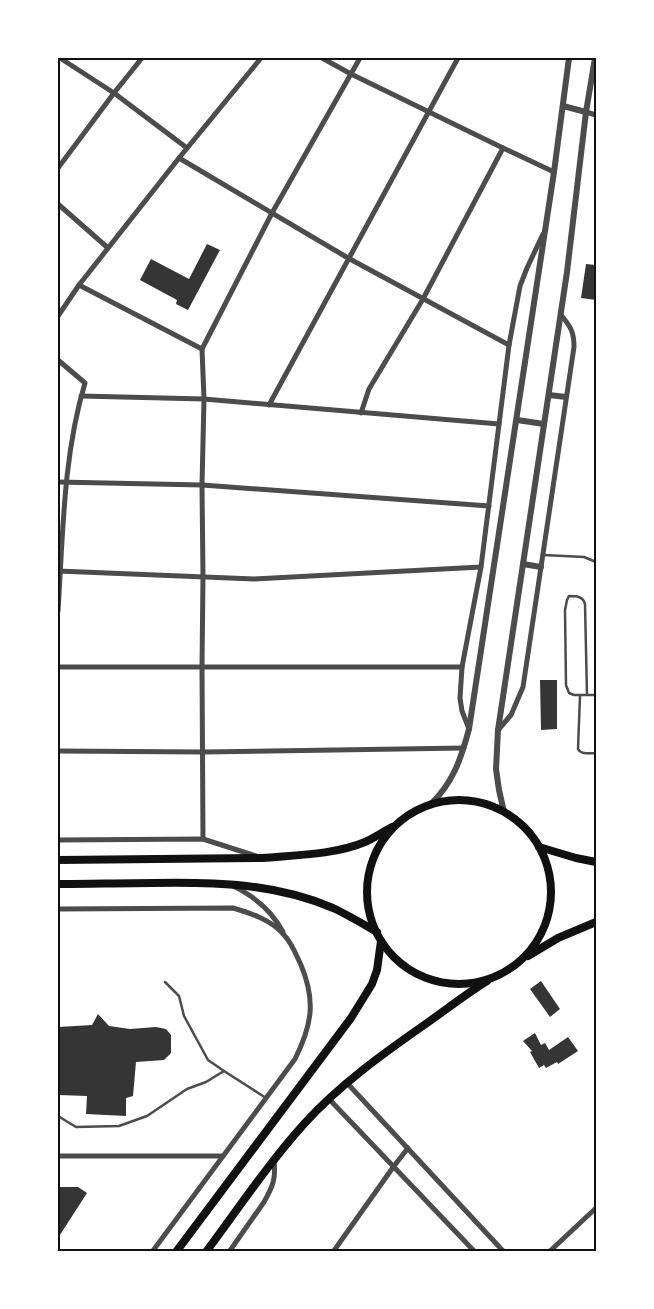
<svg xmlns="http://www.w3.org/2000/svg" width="654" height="1309" viewBox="0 0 654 1309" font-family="Overpass,sans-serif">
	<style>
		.building { fill: #353535 }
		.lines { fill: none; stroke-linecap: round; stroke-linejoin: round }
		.service { stroke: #4c4c4c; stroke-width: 2.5 }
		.minor { stroke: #4c4c4c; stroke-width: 5 }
		.tertiary { stroke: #4c4c4c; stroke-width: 6 }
		.secondary { stroke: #111; stroke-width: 8 }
		.neatline { fill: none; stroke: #111; stroke-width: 2 }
	</style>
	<rect width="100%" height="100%" fill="#fff"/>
	<g class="building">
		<polygon points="207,244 220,250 188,310 176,304 177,300 140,280 151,259 189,279"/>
		<polygon points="586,264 596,265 596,300 581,298"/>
		<polygon points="540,680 557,680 557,729 541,730"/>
		<polygon points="541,981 560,1009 550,1017 530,989"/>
		<polygon points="98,1014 109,1026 130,1029 156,1027 166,1029 171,1035 171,1053 164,1060 136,1062 133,1096 126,1098 126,1116 86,1114 87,1096 58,1095 58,1027 92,1025"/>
		<polygon points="535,1033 541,1045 545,1043 549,1050 568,1037 578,1051 558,1064 557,1062 546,1068 544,1065 539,1068 530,1052 532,1051 523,1041"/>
		<polygon points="58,1187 78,1187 87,1193 58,1238"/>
	</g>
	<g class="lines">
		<g class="service">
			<polyline points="544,555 584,557 596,562"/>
			<path d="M 587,695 L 585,604 C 583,596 576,596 569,596 L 567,600 L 565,610 L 566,685 L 569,693 L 574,695 L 596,695"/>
			<path d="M 580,696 L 578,749 C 581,755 590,753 596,753"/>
			<polyline points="165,982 179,996 184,1016 208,1060 224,1071"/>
			<polyline points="58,1116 76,1127 119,1126 147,1116 187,1089 206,1082 224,1071 266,1098"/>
		</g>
		<g class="minor">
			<polyline points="60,58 114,93 187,148"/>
			<polyline points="322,58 351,74 503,148 554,172"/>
			<polyline points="586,112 596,115"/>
			<polyline points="179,158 348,258 509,345"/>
			<polyline points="58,168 114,93 142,58"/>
			<polyline points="58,204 108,248"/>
			<polyline points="79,285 202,349"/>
			<polyline points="58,316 79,285 179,158 261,58"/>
			<path d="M 58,360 L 85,383 C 63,456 63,535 58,611"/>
			<polyline points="81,396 204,399 499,424"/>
			<polyline points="269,405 458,58"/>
			<polyline points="361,413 369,389 423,299 503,148"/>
			<polyline points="58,482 202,485 489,506"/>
			<polyline points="58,571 254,579 481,567"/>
			<polyline points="58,667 462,667"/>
			<polyline points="469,729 462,711 460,698 462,667 481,567 509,345 520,286 527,268 543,234"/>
			<path d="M 499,729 L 511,715 L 523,687 L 574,347 C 574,332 571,327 561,315"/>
			<polyline points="58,751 203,752 464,748"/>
			<polyline points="203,839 202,667 203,577 202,485 204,399 202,349 272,213 360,58"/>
			<polyline points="58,840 203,839 256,856"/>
			<path d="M 233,886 C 254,896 272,911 283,932"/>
			<path d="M 58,909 L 233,908 C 250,913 272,920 284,935 C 292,943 296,955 301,965 C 316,1001 312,1025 295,1059 L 152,1252"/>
			<polyline points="347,1083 504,1252"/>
			<polyline points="329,1099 475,1252"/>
			<polyline points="58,1156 223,1156"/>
			<path d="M 229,1252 L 264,1202 C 273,1186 276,1179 274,1161"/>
			<polyline points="333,1252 394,1166 408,1148"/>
			<polyline points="549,1252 596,1208"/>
		</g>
		<g class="tertiary">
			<polyline points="563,106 586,112"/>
			<polyline points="549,395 566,397"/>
			<polyline points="517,420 544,424"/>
			<polyline points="523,564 541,567"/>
			<path d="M 430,805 C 453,783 461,759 469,729 L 554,172 L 569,58"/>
			<polyline points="504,812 499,790 496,769 498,730 567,272 586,112 595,58"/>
		</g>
		<g class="secondary">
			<circle cx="459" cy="892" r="92"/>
			<polyline points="539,847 576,858 596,862"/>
			<path d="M 58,860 L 262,858 C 295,855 334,855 365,842 C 374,838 383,832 392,827"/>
			<path d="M 58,884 C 89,884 121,883 153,883 C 215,882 275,883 333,908 C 348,915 363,924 377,932"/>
			<polyline points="528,956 558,938 596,922"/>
			<polyline points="176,1252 351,1018 372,984 377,970 381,941"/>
			<path d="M 206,1252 C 238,1209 268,1164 304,1124 C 339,1085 384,1053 427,1023 C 447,1009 466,994 487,981"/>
		</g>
	</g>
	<rect width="654" height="1309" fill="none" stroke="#ffffff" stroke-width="118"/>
	<rect x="59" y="59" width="536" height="1191" class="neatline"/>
</svg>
